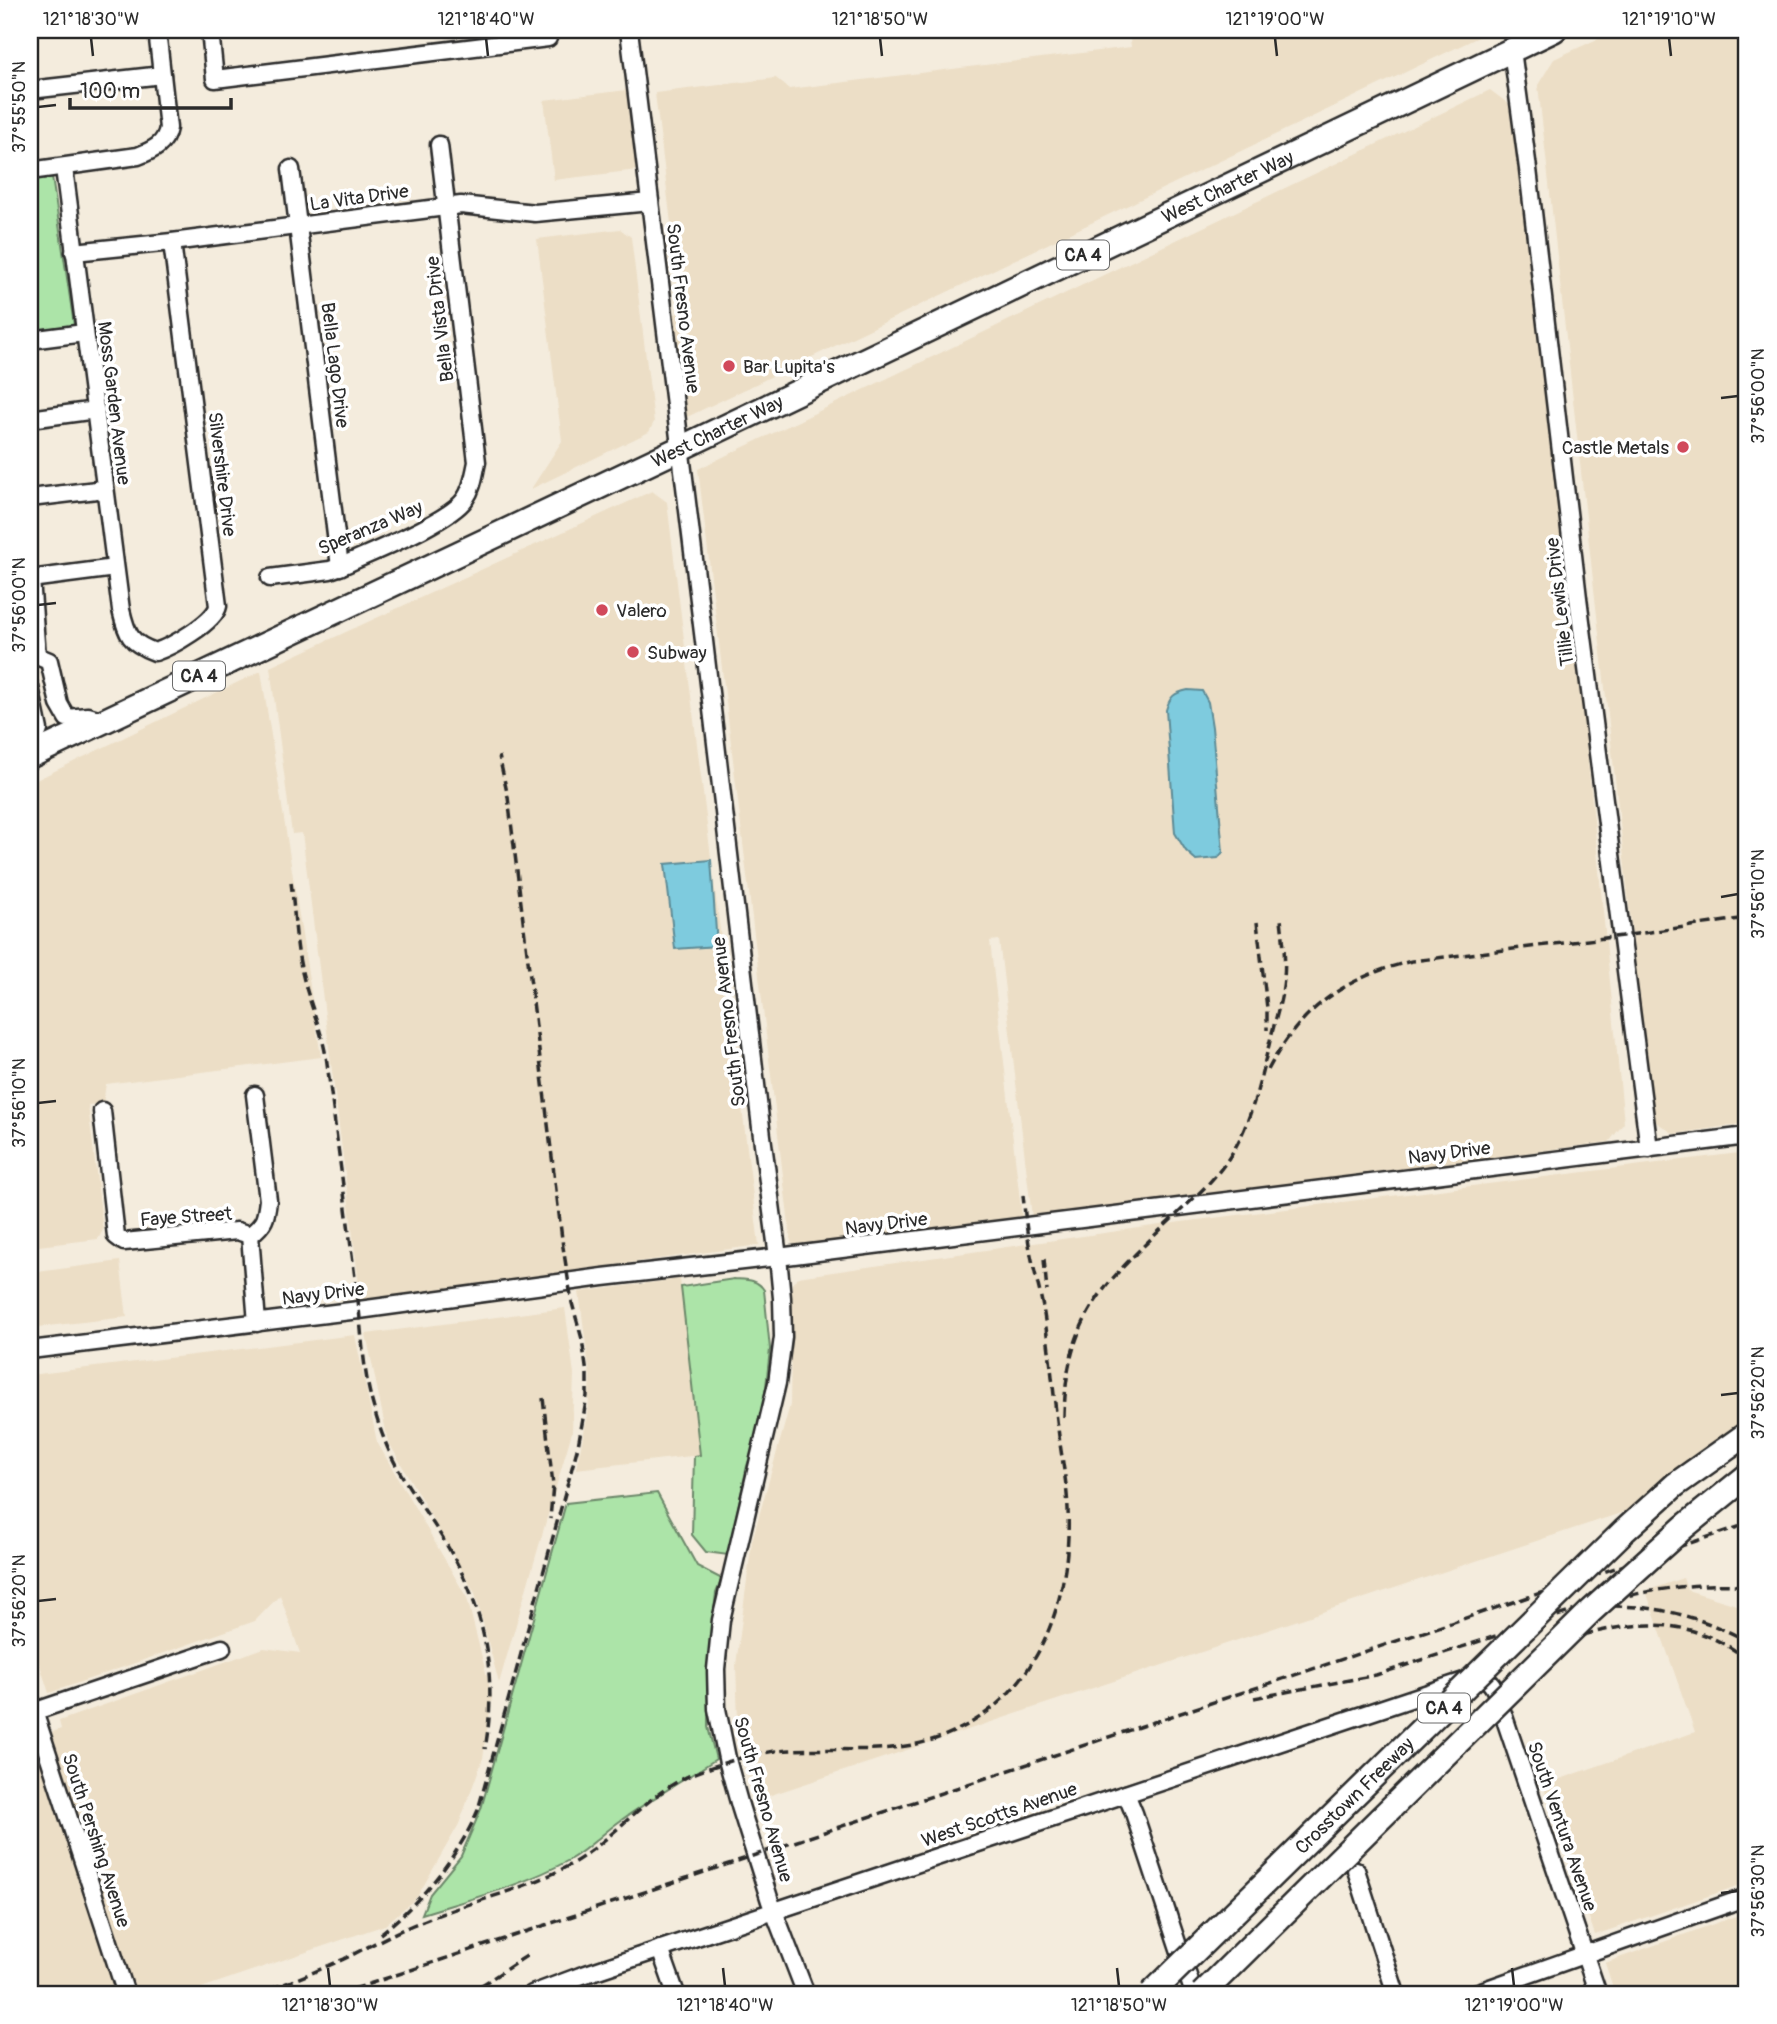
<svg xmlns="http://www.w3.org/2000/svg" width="1777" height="2024" viewBox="0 0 1777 2024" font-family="Pangolin,sans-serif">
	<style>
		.built { fill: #ecdec6 }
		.green { fill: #ace4a8; stroke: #6c886a; stroke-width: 2 }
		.water { fill: #7ecbde; stroke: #5d8b96; stroke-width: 2 }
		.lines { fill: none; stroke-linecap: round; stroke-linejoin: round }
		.minor-casing { stroke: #2b2b2b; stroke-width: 21 }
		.highway-casing { stroke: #2b2b2b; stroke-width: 28 }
		.minor { stroke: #fff; stroke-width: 16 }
		.highway { stroke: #fff; stroke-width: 23 }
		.rail { stroke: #2b2b2b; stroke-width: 3.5; stroke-dasharray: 10 5; stroke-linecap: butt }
		.highway-bridge-casing { stroke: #2b2b2b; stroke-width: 28; stroke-linecap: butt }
		.highway-bridge { stroke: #fff; stroke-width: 23 }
		.ticks { fill: none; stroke: #2b2b2b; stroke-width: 2.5 }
		.poi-dot { fill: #d1495b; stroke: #fff; stroke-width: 2.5 }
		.labels { text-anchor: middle; stroke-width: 7; stroke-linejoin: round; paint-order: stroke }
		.shield { fill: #fff; stroke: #6b6b6b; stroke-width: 2 }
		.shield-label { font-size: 18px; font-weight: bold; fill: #2b2b2b }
		.street-label { font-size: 19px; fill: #2b2b2b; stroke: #fff }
		.poi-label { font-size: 19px; fill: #2b2b2b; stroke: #fff; text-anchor: start }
		.neatline { fill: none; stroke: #2b2b2b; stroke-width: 2.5 }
		.ticks-label { font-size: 18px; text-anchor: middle; fill: #2b2b2b }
	</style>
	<rect width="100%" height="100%" fill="#f4ecdd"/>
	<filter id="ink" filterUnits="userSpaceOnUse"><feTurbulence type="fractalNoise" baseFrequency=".0143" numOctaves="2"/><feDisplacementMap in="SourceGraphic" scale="14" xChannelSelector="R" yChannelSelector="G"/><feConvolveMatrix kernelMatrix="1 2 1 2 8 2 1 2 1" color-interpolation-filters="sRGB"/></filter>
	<g filter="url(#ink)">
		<g class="built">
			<polygon points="1129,30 1487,30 1487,33 687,417 674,314 682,313 655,93 776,78 789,89 1131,47"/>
			<polygon points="1617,30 1747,30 1747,1123 1674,1134 1653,1120 1538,85 1554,59"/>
			<polygon points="627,90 637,170 554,180 544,100"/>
			<polygon points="1490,90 1510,105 1516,153 1541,286 1624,1123 1609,1142 1032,1217 999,940 990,941 1022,1218 797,1248 791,1242 698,469"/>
			<polygon points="620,229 631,237 654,422 649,432 531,489 562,441 537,239"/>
			<polygon points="652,491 667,502 759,1245 361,1300 302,833 292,834 270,667"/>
			<polygon points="261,671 321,1057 106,1084 103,1103 88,1105 103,1230 98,1239 30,1247 30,783"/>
			<polygon points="1747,1152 1747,1455 1668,1481 1672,1496 756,1800 738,1720 736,1665 752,1541 790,1405 792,1284 798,1277 1181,1222"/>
			<polygon points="120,1261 127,1317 30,1328 30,1273"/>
			<polygon points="680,1279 700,1455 576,1469 588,1414 590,1376 579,1292"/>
			<polygon points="565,1308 574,1374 572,1432 499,1683 475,1593 388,1441 366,1334"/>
			<polygon points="355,1335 377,1442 467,1598 492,1697 483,1758 459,1824 417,1897 385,1925 184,1994 30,1994 30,1740 61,1729 59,1721 264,1648 300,1653 280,1595 255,1621 49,1693 30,1635 30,1375"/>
			<polygon points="1683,1578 1687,1590 1747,1608 1747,1884 1746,1883 1595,1935 1543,1785 1695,1732 1646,1591"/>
			<polygon points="1747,1912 1747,1994 1615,1994 1605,1963"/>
		</g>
		<g class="green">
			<polygon points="52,177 74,325 30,331 30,179"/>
			<path d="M 734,1279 C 747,1280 757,1279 764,1290 L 770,1349 L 766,1387 L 758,1433 L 747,1466 L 728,1555 L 706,1552 L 692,1535 L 694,1456 L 700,1455 L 681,1287 Z"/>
			<path d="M 657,1493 L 697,1566 L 722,1579 L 716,1593 L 708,1664 L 708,1727 L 716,1759 C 684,1780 651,1799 620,1821 C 603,1833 588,1849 569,1860 C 525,1885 470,1899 422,1914 L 430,1894 L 461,1856 L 481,1809 L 566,1503 Z"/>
		</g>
		<g class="water">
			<path d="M 1188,690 L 1202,691 L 1208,702 L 1212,727 L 1223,852 L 1218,858 L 1196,860 L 1186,851 L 1175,833 L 1166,710 C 1170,696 1174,693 1188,690 Z"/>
			<polygon points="711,860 717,946 675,949 665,864"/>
		</g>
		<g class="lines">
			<defs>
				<g id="minor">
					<polyline points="210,30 215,79 548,38 547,30"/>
					<polyline points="629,30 704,641 762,1136 778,1257 782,1298 783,1337 777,1383 721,1620 716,1669 717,1709 728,1763 740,1806 770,1901 806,1994"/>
					<polyline points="1512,50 1528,169 1578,598 1649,1149"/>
					<polyline points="30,90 162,75"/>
					<path d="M 64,168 L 121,610 C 127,635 130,643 155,652 C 171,647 215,622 218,606 L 172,242"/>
					<polyline points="291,169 340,567"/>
					<path d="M 30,171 L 138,156 C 153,150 165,145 168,128 L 157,30"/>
					<polyline points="74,252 172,242 461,205 535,213 650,202"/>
					<polyline points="30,340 84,333"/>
					<polyline points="30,419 96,410"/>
					<polyline points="30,498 105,489"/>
					<path d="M 270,578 L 330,570 L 344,565 C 372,552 449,522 465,499 C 473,488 474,475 477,462 L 439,145"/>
					<polyline points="30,579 115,568"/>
					<polyline points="31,579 37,656"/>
					<polyline points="37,656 49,661 59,704 67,718 88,716 104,721"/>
					<polyline points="30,687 39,730 30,750"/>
					<polyline points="102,1111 116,1236 124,1242 237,1231 250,1235"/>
					<path d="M 250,1235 C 265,1224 266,1218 268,1200 L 255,1095"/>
					<polyline points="250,1235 257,1323"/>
					<polyline points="30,1350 359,1310 603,1277 778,1257 1747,1136"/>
					<polyline points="30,1699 126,1994"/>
					<polyline points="30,1713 222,1648"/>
					<polyline points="1126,1794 1134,1813 1194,1994"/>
					<polyline points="1356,1870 1396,1994"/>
					<polyline points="660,1949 676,1994"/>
					<path d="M 532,1994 L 580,1976 L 1464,1681 C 1478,1677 1488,1675 1495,1690 L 1598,1994"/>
					<polyline points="1473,1994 1747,1897"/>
				</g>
				<g id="highway">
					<path id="s1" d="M 30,756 L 681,448 L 1554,30"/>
				</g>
			</defs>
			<use href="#minor" class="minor-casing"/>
			<use href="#highway" class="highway-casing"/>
			<use href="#minor" class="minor"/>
			<use href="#highway" class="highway"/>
			<g class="rail">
				<path d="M 291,882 C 295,913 295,946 303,976 C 310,1006 323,1032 327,1063 C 337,1139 347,1216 357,1293 C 362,1328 362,1363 371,1398 C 377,1421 385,1445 397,1467 C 414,1497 436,1525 453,1556 C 487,1616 497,1682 485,1749"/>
				<polyline points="1257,922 1267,1008 1267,1030"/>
				<path d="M 1268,1070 C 1300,1008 1346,977 1412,961 L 1622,936 L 1747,918"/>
				<polyline points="1044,1259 1047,1291"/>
				<polyline points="543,1398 553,1485 550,1519"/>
				<path d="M 1064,1417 C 1066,1314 1107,1281 1176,1215 C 1193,1199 1210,1184 1224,1165 C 1250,1130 1258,1087 1269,1045 C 1274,1023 1282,1001 1284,978 C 1286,958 1283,939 1281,919"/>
				<path d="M 1612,1606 C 1661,1606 1704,1618 1747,1641"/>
				<path d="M 1583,1635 C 1645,1619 1694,1619 1747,1659"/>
				<path d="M 1254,1698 L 1376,1675 L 1594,1604 C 1643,1591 1696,1581 1747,1586"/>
				<path d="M 380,1934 C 420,1903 459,1856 478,1810 L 578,1446 L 587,1396 L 587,1374 L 582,1339 L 572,1303 L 563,1247 L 508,797 L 499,756"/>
				<path d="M 256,1994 C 286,1984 315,1972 344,1959 C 370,1946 396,1931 423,1921 C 471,1901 522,1891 568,1866 C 613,1841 645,1794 693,1774 C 719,1764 749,1754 777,1751 C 829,1746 881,1756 932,1740 C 1034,1708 1072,1607 1068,1509 C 1067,1482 1061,1455 1058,1428 C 1053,1390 1050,1352 1044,1314 C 1041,1294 1035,1275 1031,1255 C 1027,1235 1025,1215 1023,1195"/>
				<polyline points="339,1994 1747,1524"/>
				<polyline points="468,1994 528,1955"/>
			</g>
			<defs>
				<g id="highway-bridge">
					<path id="s2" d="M 1151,1994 L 1624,1531 L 1675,1485 L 1747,1434"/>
					<polyline points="1202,1994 1590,1612 1684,1527 1747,1476"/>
				</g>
			</defs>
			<use href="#highway-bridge" class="highway-bridge-casing"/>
			<use href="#highway-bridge" class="highway-bridge"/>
		</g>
	</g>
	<path class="ticks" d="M 91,38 L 93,56M 486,38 L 488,56M 880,38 L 882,56M 1275,38 L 1277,56M 1669,38 L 1671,56M 38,107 L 56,105M 1721,398 L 1738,396M 38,605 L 56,603M 1721,897 L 1738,894M 38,1103 L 56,1101M 1721,1395 L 1738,1393M 38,1601 L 56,1599M 1721,1893 L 1738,1891M 328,1968 L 330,1986M 723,1968 L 725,1986M 1117,1968 L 1119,1986M 1512,1968 L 1514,1986"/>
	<g class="poi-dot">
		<circle cx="729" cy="366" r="7"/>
		<circle cx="1683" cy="447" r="7"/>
		<circle cx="602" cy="610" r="7"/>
		<circle cx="633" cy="652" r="7"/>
	</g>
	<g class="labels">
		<g class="shield">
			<rect x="1057" y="240.5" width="52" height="29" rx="5"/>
			<rect x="173" y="661.5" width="52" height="29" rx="5"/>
			<rect x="1418" y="1693.5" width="52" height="29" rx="5"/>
		</g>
		<g class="shield-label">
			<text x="1083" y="261">CA 4</text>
			<text x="199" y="682">CA 4</text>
			<text x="1444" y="1714">CA 4</text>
		</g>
		<g class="street-label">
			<text dy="7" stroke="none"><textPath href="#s1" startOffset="1326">West Charter Way</textPath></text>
			<text transform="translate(359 197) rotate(-8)" y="7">La Vita Drive</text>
			<text transform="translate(684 308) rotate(83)" y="7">South Fresno Avenue</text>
			<text transform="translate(439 319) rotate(-97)" y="7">Bella Vista Drive</text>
			<text transform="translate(336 365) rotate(83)" y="7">Bella Lago Drive</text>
			<text transform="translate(115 403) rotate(83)" y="7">Moss Garden Avenue</text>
			<text dy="7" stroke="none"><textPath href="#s1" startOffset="760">West Charter Way</textPath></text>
			<text transform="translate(223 474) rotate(83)" y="7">Silvershire Drive</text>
			<text transform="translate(370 527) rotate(-23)" y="7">Speranza Way</text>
			<text transform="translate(1559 602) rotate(-97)" y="7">Tillie Lewis Drive</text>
			<text transform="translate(728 1022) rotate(-97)" y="7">South Fresno Avenue</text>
			<text transform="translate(1449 1152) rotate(-7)" y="7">Navy Drive</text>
			<text transform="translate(186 1216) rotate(-4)" y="7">Faye Street</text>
			<text transform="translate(886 1223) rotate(-7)" y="7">Navy Drive</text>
			<text transform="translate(323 1293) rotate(-7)" y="7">Navy Drive</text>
			<text dy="7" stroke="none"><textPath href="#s2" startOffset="284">Crosstown Freeway</textPath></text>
			<text transform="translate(764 1799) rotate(74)" y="7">South Fresno Avenue</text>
			<text transform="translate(999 1814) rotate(-19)" y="7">West Scotts Avenue</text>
			<text transform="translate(1563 1826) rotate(71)" y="7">South Ventura Avenue</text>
			<text transform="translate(97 1840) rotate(72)" y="7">South Pershing Avenue</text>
		</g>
		<g class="poi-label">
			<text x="743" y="373">Bar Lupita's</text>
			<text x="1669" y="454" text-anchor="end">Castle Metals</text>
			<text x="616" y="617">Valero</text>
			<text x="647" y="659">Subway</text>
		</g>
	</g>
	<rect width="1777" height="2024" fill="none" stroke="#fff" stroke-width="77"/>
	<path d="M70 98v10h161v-10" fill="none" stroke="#2b2b2b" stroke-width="3.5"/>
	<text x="80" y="98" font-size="21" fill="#2b2b2b" stroke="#ffffff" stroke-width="5" paint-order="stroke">100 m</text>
	<rect x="38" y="38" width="1700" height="1948" class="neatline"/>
	<g class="ticks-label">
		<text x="91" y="25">121°18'30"W</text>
		<text x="486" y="25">121°18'40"W</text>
		<text x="880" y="25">121°18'50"W</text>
		<text x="1275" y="25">121°19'00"W</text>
		<text x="1669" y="25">121°19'10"W</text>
		<text transform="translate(19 107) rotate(-90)" y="6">37°55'50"N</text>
		<text transform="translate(1758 396) rotate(-90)" y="6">37°56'00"N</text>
		<text transform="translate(19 605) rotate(-90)" y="6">37°56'00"N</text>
		<text transform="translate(1758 894) rotate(-90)" y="6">37°56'10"N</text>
		<text transform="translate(19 1103) rotate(-90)" y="6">37°56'10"N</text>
		<text transform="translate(1758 1393) rotate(-90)" y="6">37°56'20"N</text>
		<text transform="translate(19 1601) rotate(-90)" y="6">37°56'20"N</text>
		<text transform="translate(1758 1891) rotate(-90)" y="6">37°56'30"N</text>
		<text x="330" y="2011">121°18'30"W</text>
		<text x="725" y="2011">121°18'40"W</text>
		<text x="1119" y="2011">121°18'50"W</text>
		<text x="1514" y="2011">121°19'00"W</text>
	</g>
</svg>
